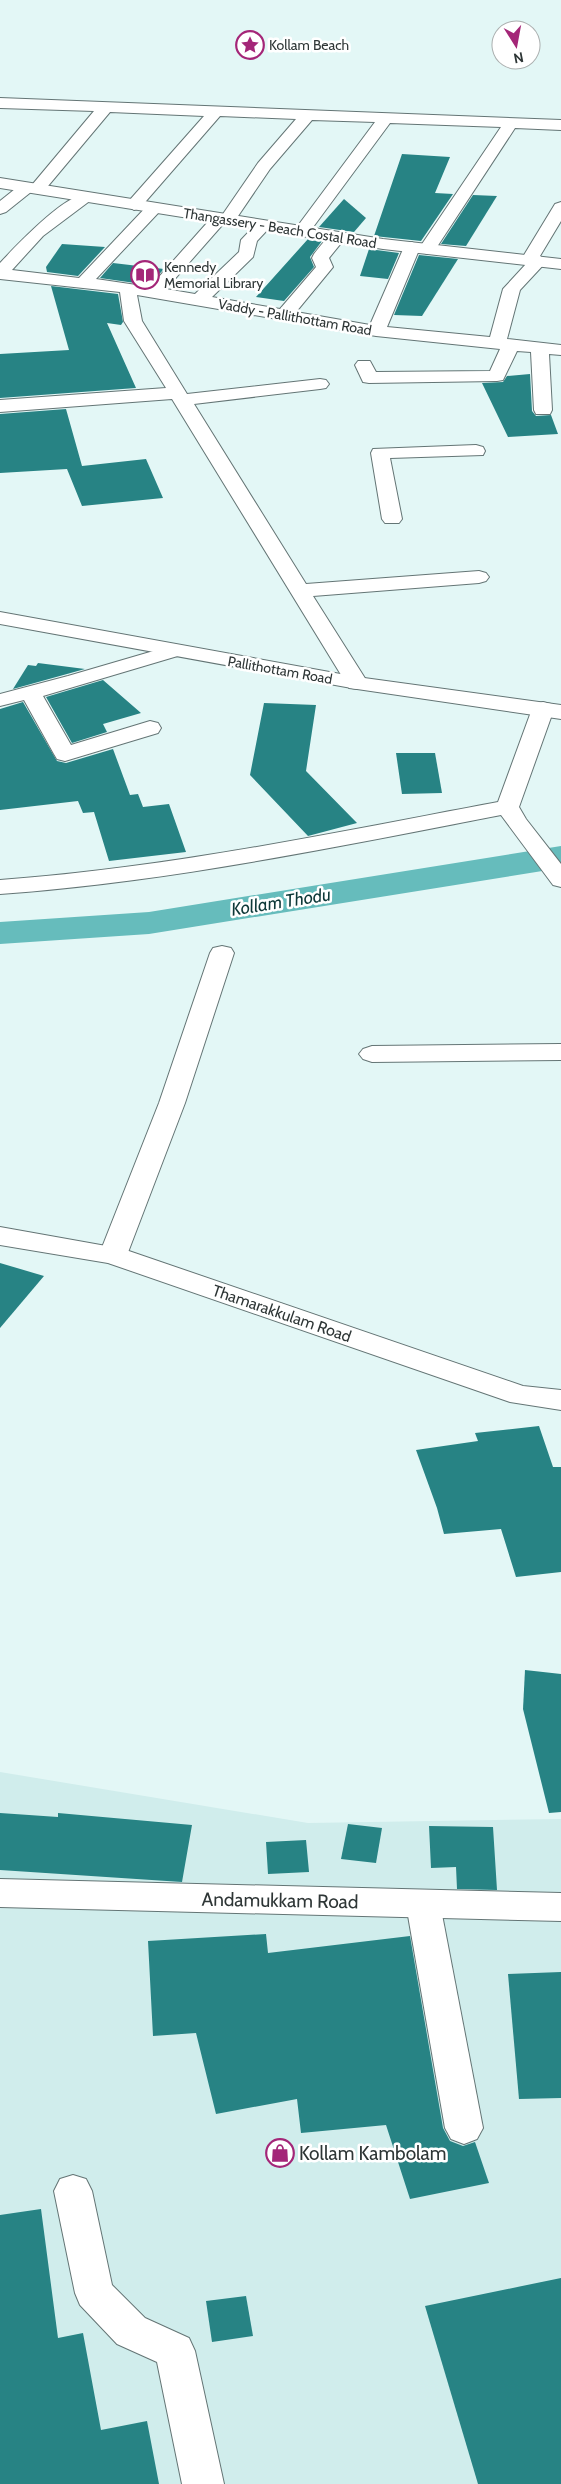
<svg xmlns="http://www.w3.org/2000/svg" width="561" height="2484" viewBox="0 0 561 2484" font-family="Cabin,sans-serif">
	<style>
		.built { fill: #d0edec }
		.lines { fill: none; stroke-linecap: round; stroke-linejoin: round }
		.canal { fill: #66bcbc; fill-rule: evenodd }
		.building { fill: #278384 }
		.street-casing { stroke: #647575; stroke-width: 2 }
		.secondary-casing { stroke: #647575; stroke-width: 2 }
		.street { fill: #fff; fill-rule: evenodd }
		.secondary { fill: #fff; fill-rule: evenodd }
		.labels { text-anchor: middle; stroke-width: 5; stroke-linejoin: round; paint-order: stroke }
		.far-poi-label { font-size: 14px; fill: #2e3636; stroke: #fff; text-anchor: start }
		.far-street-label { font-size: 14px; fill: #2e3636; stroke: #fff }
		.street-label { font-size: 16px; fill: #2e3636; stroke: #fff }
		.water-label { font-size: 18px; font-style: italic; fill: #0d3838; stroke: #fff }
		.near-street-label { font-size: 19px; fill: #2e3636; stroke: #fff }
		.near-poi-label { font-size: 19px; fill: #2e3636; stroke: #fff; text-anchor: start }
	</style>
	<rect width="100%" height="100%" fill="#e3f7f6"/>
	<polygon class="built" points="0,1772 308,1823 561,1819 561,2484 0,2484"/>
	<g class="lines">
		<polygon class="canal" points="561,846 561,868 149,934 0,944 0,922 149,912"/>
	</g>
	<g class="building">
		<polygon points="402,154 450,157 435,193 453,194 421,241 374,236"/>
		<polygon points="473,195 497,196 466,246 441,244"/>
		<polygon points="344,199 366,218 354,232 319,227"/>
		<polygon points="308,239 322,241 310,257 314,267 284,301 256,297"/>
		<polygon points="62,244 105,247 78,276 47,272 46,267"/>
		<polygon points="369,249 399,253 388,279 360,276"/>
		<polygon points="419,255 458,259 422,316 394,315"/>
		<polygon points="113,263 164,269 149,285 100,278"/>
		<polygon points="51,286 118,294 123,322 121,325 107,323 136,388 0,398 0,354 69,350"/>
		<polygon points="530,374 532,411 536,416 551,415 558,434 508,437 482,383 503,382 507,376"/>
		<polygon points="66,409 82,466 146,459 163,498 82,506 67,469 0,473 0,414"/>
		<polygon points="38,663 85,669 13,689 28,665 36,666"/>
		<polygon points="103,680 141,713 103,724 107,732 72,743 46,697"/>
		<polygon points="23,702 57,761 66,763 113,749 130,795 138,794 143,807 169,804 186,852 109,861 94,812 83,813 78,801 0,810 0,709"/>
		<polygon points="264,703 316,705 306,771 357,823 308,836 250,775"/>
		<polygon points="396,753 435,753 442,793 402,794"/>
		<polygon points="0,1263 44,1276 0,1328"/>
		<polygon points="539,1426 553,1467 561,1467 561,1572 516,1577 501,1529 444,1534 437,1508 416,1450 478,1441 475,1433"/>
		<polygon points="525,1670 561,1674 561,1812 549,1813 523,1709"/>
		<polygon points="0,1813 58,1817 58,1813 192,1825 182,1882 0,1870"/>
		<polygon points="348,1824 382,1828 376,1863 341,1859"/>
		<polygon points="429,1826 493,1827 497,1890 457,1889 456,1867 431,1868"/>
		<polygon points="306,1840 309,1872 268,1874 266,1842"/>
		<polygon points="266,1934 268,1953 410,1936 443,2128 450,2141 463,2146 475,2142 489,2183 410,2199 386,2125 301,2133 297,2099 216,2114 196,2033 153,2036 148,1941"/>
		<polygon points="561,1972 561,2098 519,2099 508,1974"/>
		<polygon points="41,2209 58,2338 83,2333 101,2430 147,2421 159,2484 0,2484 0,2215"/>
		<polygon points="561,2278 561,2484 478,2484 425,2306"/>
		<polygon points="246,2296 253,2336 212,2342 206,2301"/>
	</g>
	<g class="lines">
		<defs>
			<g id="street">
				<path d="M 0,98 L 561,120 L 561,130 L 515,128 L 433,253 L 427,254 L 419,250 L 387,327 L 490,337 L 503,289 L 526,264 L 521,260 L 555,204 L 561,202 L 561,221 L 540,256 L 547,261 L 520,290 L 507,339 L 561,345 L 561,355 L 549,354 L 552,410 L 550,414 L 536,414 L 534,410 L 531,352 L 517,351 L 503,380 L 497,381 L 369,383 L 363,382 L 355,365 L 358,361 L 370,361 L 376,372 L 490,371 L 500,349 L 376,336 L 137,295 L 142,321 L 187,394 L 320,379 L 326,380 L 329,384 L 326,388 L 320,389 L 194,404 L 306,584 L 479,571 L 486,573 L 489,577 L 486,581 L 479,583 L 313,596 L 368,683 L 365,688 L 357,689 L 349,688 L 346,683 L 172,399 L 0,412 L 0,400 L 166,388 L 124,321 L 120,292 L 0,279 L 0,263 C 15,247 70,188 91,194 L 93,197 L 91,200 L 43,236 L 12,270 L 79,278 L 148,205 L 160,205 L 162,208 L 160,211 L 96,279 L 150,287 L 214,215 L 223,214 L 258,163 L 296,119 L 220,116 L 140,208 L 134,210 L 126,205 L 128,202 L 204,116 L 110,112 L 43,192 L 31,192 L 6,212 L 0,214 L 0,201 L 20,185 L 32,185 L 94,111 L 0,108 ZM 312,120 L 375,122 L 294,231 L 296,234 L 308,234 L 390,123 L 501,127 L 420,247 L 412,242 L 406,243 L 404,247 L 370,325 L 296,312 L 333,267 L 329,258 L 346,237 L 344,233 C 330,230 322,245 314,254 L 312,258 L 316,267 L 280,309 L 212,297 L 253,257 L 257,241 L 272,225 L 270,222 L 258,222 L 241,240 L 239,252 L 195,294 L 166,289 L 224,223 L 234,222 L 270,169 Z"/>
				<polygon points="476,445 483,447 485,451 483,455 390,458 402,519 399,523 385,523 382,519 371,453 373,449"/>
				<polygon points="174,645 181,647 185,651 181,655 43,696 71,745 150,721 158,723 161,728 158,733 65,761 57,759 54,754 24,700 0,706 0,694 68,676"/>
				<path d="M 543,702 L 551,704 L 554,709 L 519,807 L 526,819 L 561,864 L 561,887 L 553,885 L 501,815 C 335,847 169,882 0,894 L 0,880 C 168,868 333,833 498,802 L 532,709 L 535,704 Z"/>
				<polygon points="222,946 231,948 234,953 185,1103 127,1255 123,1261 113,1264 103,1261 99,1255 159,1103 210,953 213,948"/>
				<polygon points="561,1044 561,1060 372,1062 363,1059 359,1054 363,1049 372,1046"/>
				<polygon points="423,1890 435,1894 440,1904 483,2128 477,2139 464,2144 451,2139 445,2128 406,1904 411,1894"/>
				<polygon points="73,2175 86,2179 92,2191 112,2285 145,2318 189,2338 195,2351 224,2484 182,2484 157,2362 117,2344 80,2305 75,2293 54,2191 60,2179"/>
			</g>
			<g id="secondary">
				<polygon points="0,178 383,239 561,259 561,269 383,249 0,188"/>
				<polygon points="0,612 357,677 561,705 561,719 357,689 0,624"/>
				<polygon points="0,1227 123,1249 523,1386 561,1390 561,1410 510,1402 108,1263 0,1245"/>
				<polygon points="0,1879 561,1893 561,1921 0,1907"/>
			</g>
		</defs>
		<use href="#street" class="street-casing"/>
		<use href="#secondary" class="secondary-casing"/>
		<use href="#street" class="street"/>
		<use href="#secondary" class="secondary"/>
	</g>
	<defs>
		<symbol id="sight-ring" viewBox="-11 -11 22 22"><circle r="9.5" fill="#fff" stroke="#a42678" stroke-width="1.5"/><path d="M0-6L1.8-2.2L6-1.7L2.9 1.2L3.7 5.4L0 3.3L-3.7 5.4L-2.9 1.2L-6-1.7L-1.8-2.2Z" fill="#a42678"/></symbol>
		<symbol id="library-ring" viewBox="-11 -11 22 22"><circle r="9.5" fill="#fff" stroke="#a42678" stroke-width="1.5"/><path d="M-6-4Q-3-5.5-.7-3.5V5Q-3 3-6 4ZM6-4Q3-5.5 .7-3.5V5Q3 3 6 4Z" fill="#a42678"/></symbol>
		<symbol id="shop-ring" viewBox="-11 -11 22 22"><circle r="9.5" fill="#fff" stroke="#a42678" stroke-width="1.5"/><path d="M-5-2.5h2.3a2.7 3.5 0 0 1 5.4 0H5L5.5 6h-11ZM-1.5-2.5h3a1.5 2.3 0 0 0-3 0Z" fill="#a42678"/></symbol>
	</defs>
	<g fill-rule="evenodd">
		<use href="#sight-ring" x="234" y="29" width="32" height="32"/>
		<use href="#library-ring" x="129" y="259" width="32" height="32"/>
		<use href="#shop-ring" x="264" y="2137" width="32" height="32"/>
	</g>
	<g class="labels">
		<g class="far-poi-label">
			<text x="269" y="50">Kollam Beach</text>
			<text x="164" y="272">Kennedy<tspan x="164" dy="16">Memorial Library</tspan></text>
		</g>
		<g class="far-street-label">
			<text transform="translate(280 228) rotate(9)" y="5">Thangassery - Beach Costal Road</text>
			<text transform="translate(295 317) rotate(10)" y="5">Vaddy - Pallithottam Road</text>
			<text transform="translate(280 670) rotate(10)" y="5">Pallithottam Road</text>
		</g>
		<g class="street-label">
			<text transform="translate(282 1313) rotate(19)" y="6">Thamarakkulam Road</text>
		</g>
		<g class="water-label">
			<text transform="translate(281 902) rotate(-9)" y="6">Kollam Thodu</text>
		</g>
		<g class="near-street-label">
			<text transform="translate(280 1900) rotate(1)" y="7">Andamukkam Road</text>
		</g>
		<g class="near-poi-label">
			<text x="299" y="2160">Kollam Kambolam</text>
		</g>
	</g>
	<g transform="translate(516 45) rotate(169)"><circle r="24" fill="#ffffff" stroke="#abafaf"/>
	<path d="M0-4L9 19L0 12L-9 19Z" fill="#a42678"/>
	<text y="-8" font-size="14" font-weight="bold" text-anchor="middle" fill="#2e3636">N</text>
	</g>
</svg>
